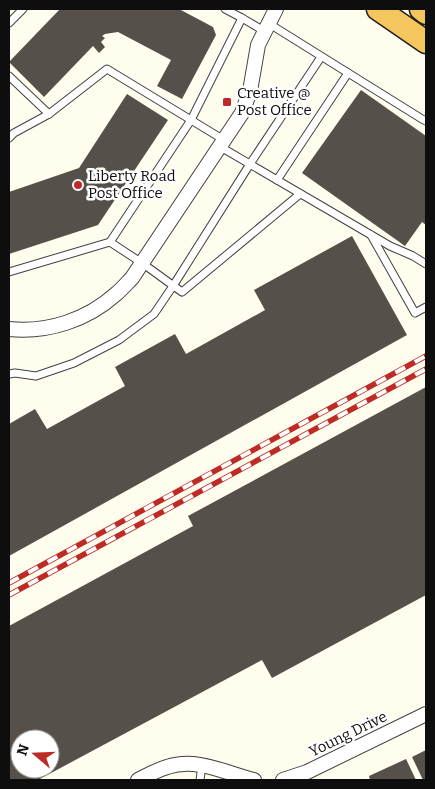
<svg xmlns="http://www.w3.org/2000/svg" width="435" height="789" viewBox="0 0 435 789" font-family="Bitter,serif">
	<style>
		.building { fill: #56504a; fill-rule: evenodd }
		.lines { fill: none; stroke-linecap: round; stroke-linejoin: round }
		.service-casing { stroke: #414141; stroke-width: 9 }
		.minor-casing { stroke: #414141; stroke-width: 16 }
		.trunk-casing { stroke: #1f1f1f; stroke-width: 25 }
		.service { stroke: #fff; stroke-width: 7 }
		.minor { stroke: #fff; stroke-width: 14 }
		.trunk { stroke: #f6c65e; stroke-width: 22 }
		.rail-casing { stroke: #be2a25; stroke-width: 5.5 }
		.rail { stroke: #fff; stroke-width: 4; stroke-dasharray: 11; stroke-linecap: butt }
		.poi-dot { fill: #be2a25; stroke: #fff; stroke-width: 2 }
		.labels { text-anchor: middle; stroke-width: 5; stroke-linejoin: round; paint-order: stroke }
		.poi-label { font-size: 15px; fill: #0e0e0e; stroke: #fff; text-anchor: start }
		.street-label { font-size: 15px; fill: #0e0e0e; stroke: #fff }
	</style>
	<rect width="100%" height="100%" fill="#fffdee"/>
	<g class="building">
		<polygon points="60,9 179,9 213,27 216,35 182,99 157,86 171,60 118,32 105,34 102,36 105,38 101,42 105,47 99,53 93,46 44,97 9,62"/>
		<polygon points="361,90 426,136 426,225 422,222 405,246 302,173"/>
		<polygon points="127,94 168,120 98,225 9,254 9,192 79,168"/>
		<polygon points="352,236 407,335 9,556 9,424 35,409 47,429 125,386 115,367 175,334 186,354 265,310 254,290"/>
		<path d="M 426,387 L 426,595 L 272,678 L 262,660 L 38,780 L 9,780 L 9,626 L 193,526 L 188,516 ZM 20,739 L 50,739 L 50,769 L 20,769 Z"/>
		<polygon points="426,750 426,780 423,780 412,757"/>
		<polygon points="406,759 416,780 370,780 369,776"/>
	</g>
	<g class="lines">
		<defs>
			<g id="service">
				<polyline points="225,9 242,18"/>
				<polyline points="9,23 23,9"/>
				<polyline points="268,23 422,119 426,121"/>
				<polyline points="9,76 49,114"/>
				<polyline points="9,138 14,133 49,114 107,69 224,140"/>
				<polyline points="219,146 390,246 413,256 426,264"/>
				<polyline points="277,180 348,73"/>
				<polyline points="371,235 415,313 426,307"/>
				<polyline points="110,242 142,263 182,292 300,194"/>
				<polyline points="9,272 110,242 191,120 242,18 264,31"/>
				<polyline points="9,374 15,373 36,376 74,363 119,340 154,314 173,286 250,164 321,57"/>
				<polyline points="200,780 202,765"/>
			</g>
			<g id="minor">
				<path d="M 9,329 C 48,333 87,320 116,294 C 122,289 127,283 132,278 L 242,113 L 250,91 L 258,45 L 276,9"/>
				<path d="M 138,780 C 148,775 157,770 167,767 C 197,757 225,773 254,780"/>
				<polyline points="283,780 307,772 426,714"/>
			</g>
			<g id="trunk">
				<polyline points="378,9 426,42"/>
				<polyline points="421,9 426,13"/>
			</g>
		</defs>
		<use href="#service" class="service-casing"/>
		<use href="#minor" class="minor-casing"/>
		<use href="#trunk" class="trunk-casing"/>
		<use href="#service" class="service"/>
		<use href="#minor" class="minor"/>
		<use href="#trunk" class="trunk"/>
		<defs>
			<g id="rail">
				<polyline points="9,583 426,356"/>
				<polyline points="9,595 426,369"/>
			</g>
		</defs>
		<use href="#rail" class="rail-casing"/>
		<use href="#rail" class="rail"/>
	</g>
	<g class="poi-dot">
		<rect x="222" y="97" width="10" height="10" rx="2.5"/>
		<circle cx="78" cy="185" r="5"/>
	</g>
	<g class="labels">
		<g class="poi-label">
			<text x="237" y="98">Creative @<tspan x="237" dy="17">Post Office</tspan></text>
			<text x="88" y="181">Liberty Road<tspan x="88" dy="17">Post Office</tspan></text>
		</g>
		<g class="street-label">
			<text transform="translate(348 734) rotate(-26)" y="5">Young Drive</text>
		</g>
	</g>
	<rect width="435" height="789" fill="none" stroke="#0e0e0e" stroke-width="20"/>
	<g transform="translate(35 754) rotate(289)"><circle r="24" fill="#ffffff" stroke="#9f9f9f"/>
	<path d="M0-4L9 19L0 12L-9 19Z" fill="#be2a25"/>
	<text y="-8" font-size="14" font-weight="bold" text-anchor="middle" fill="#0e0e0e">N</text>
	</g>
</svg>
